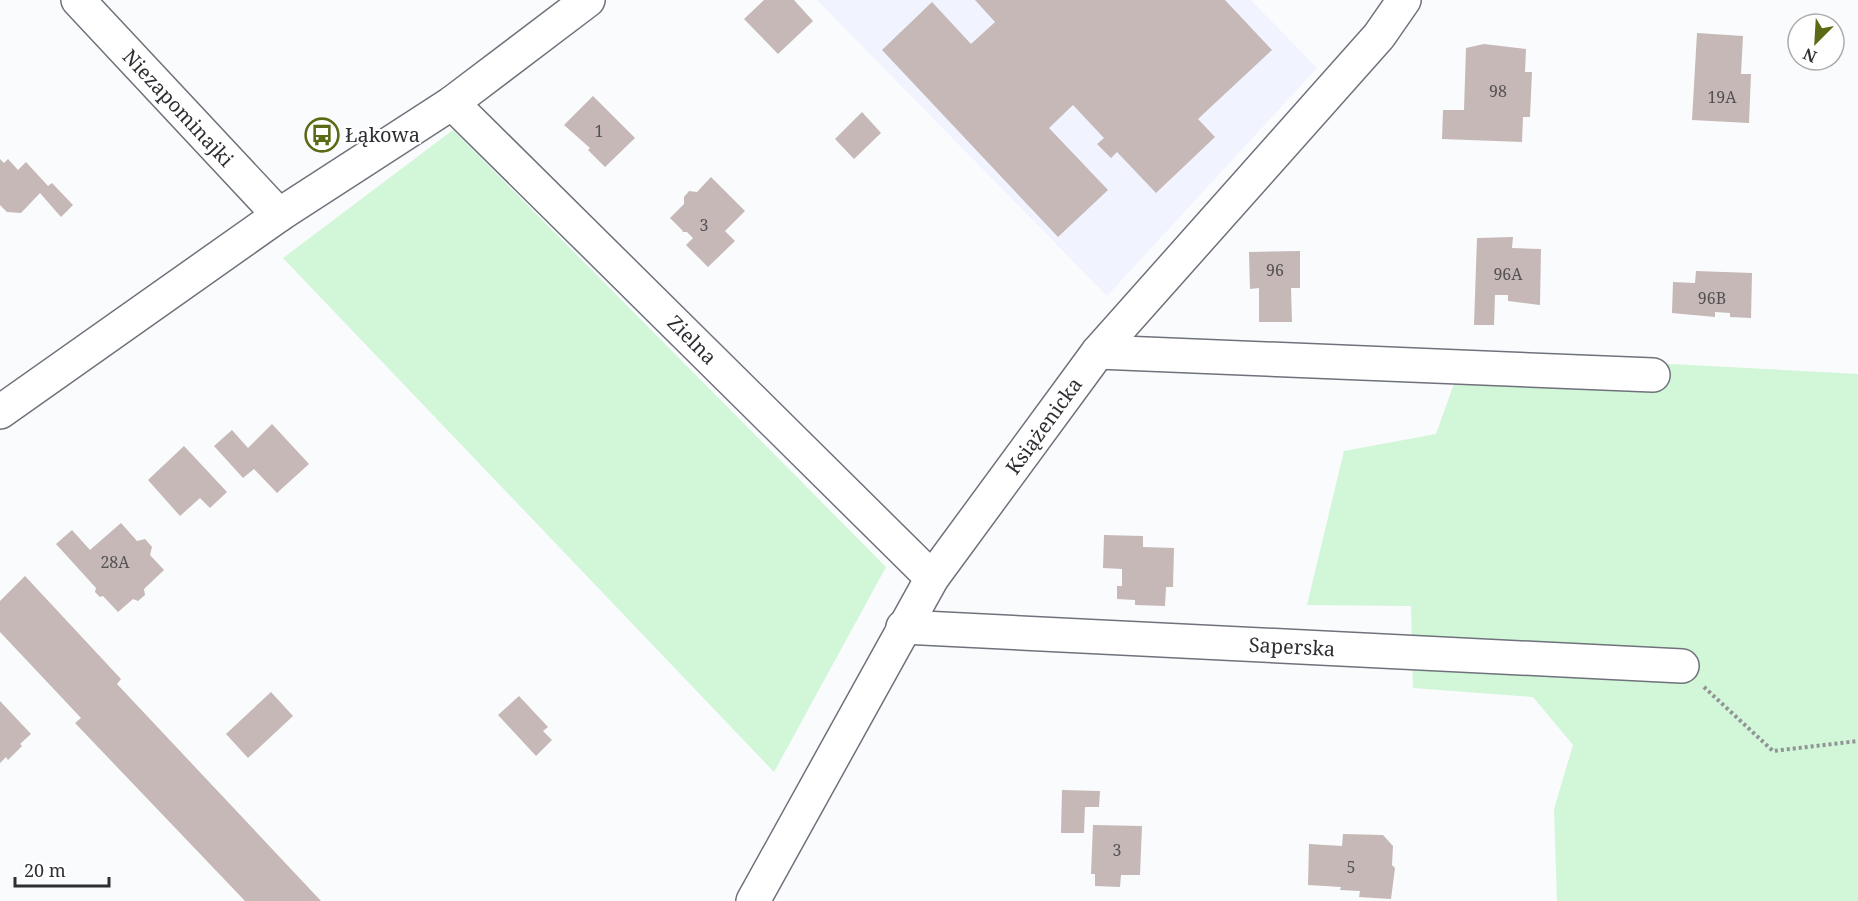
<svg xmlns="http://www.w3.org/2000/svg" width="1858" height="901" viewBox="0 0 1858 901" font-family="'Noto Serif',serif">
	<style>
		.built { fill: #f1f4ff }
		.green { fill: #d1f6d8 }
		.building { fill: #c5b8b6 }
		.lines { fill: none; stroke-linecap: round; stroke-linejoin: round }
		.minor-casing { stroke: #6f727b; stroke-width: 36 }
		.path { stroke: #929396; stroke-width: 4; stroke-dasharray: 3 3; stroke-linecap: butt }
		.minor { stroke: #fff; stroke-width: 33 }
		.labels { text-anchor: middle; stroke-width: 4.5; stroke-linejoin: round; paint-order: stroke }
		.number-label { font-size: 16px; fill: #545154 }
		.street-label { font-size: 20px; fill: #2e2f33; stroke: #fff }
		.poi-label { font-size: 20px; fill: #2e2f33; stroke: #fff; text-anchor: start }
	</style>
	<rect width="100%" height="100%" fill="#fafbfd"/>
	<polygon class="built" points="817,0 1251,0 1317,68 1107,296"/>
	<g class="green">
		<polygon points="453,130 886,567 774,772 283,258"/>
		<polygon points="1465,353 1858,374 1858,901 1557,901 1554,809 1573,745 1533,697 1413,688 1411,606 1307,605 1344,451 1436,434"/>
	</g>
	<g class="building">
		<polygon points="764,0 794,0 813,21 778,54 744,19"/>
		<polygon points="975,0 1225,0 1272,50 1198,119 1215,137 1156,193 1117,152 1111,158 1097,144 1104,138 1073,105 1049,128 1108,190 1058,237 882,50 932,2 971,44 995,22"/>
		<polygon points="1697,33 1743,36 1741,74 1751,74 1749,123 1692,120"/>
		<polygon points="1484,44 1526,49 1525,72 1532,72 1530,117 1523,117 1522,142 1442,139 1443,110 1464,110 1466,48"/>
		<polygon points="593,96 635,138 605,167 588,150 590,148 564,125"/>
		<polygon points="862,112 881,133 854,159 835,139"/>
		<polygon points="0,159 4,163 8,159 18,170 26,162 48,186 52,183 73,205 61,217 40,193 21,213 7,212 0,205"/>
		<polygon points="711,177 745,211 725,231 735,241 708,267 686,245 693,238 687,232 682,232 683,231 670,218 684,204 684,197 689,191 697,192"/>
		<polygon points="1513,237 1512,248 1541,249 1540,305 1508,301 1508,295 1495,295 1494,325 1474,325 1477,238"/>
		<polygon points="1300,251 1300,288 1291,288 1292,322 1259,322 1259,288 1250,289 1249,252"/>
		<polygon points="1696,271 1752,273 1751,318 1730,317 1730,313 1715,312 1715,317 1672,313 1673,282 1695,283"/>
		<polygon points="272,424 309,464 277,493 254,469 243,478 214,446 232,430 248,448"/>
		<polygon points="184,446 227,492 210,508 200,498 180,516 148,480"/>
		<polygon points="121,523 137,541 145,539 152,547 150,555 164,570 144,589 145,595 138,601 133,599 118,612 103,596 100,597 95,592 96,588 56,544 72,530 90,550"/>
		<polygon points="1104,535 1143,536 1143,547 1174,548 1173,587 1166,587 1165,606 1135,605 1135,600 1117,599 1117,586 1122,586 1122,569 1103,568"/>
		<polygon points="25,576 121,679 117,684 321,901 245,901 75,723 81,718 0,632 0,601"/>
		<polygon points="271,692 293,716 248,758 226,734"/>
		<polygon points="519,696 548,727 543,731 552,740 536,756 498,715"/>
		<polygon points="0,701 31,734 20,744 22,746 8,760 6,757 0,763"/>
		<polygon points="1062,790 1100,791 1099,807 1085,807 1084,833 1061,833"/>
		<polygon points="1093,825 1142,826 1140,875 1121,875 1120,887 1095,886 1095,874 1091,874"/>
		<polygon points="1343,834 1383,835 1393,846 1392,865 1395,868 1391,899 1359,897 1360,891 1340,890 1341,887 1308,885 1309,844 1342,846"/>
	</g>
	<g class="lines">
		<defs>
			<g id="minor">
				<polyline points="78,0 279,215"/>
				<polyline points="452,103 932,578"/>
				<polyline points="1098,352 1653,375"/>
				<polyline points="0,412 279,215 452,103 588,0"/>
				<polyline points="903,627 1682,666"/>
				<polyline points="753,901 932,578 1098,352 1379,36 1404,0"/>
			</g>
		</defs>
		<use href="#minor" class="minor-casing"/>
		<polyline class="path" points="1704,687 1773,751 1858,741"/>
		<use href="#minor" class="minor"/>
	</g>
	<defs>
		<symbol id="bus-ring" viewBox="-11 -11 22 22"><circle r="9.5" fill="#fff" stroke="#5a6a15" stroke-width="1.5"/><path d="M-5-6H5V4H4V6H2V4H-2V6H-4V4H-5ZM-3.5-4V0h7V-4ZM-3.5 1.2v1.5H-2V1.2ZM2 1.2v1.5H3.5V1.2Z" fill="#5a6a15"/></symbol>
	</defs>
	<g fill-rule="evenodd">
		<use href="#bus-ring" x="303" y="116" width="38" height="38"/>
	</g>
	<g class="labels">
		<g class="number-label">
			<text x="1498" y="97">98</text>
			<text x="1722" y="103">19A</text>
			<text x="599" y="137">1</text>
			<text x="704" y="231">3</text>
			<text x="1275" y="276">96</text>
			<text x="1508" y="280">96A</text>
			<text x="1712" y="304">96B</text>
			<text x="115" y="568">28A</text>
			<text x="1117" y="856">3</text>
			<text x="1351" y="873">5</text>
		</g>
		<g class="street-label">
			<text transform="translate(178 108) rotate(47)" y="7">Niezapominajki</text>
			<text transform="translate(692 340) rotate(45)" y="7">Zielna</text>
			<text transform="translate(1044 426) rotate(-54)" y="7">Książenicka</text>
			<text transform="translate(1292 647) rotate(3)" y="7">Saperska</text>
		</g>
		<g class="poi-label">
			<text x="345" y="142">Łąkowa</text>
		</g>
	</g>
	<g transform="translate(1816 42) rotate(204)"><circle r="28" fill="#ffffff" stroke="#abacad" stroke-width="1.5"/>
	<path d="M0-4.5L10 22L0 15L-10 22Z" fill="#5a6a15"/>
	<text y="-9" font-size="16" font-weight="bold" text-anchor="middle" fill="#2e2f33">N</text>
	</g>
	<path d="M15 877v9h94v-9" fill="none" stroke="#2e2f33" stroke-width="3"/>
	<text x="24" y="877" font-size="18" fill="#2e2f33" stroke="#ffffff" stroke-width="4.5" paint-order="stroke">20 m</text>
</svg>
